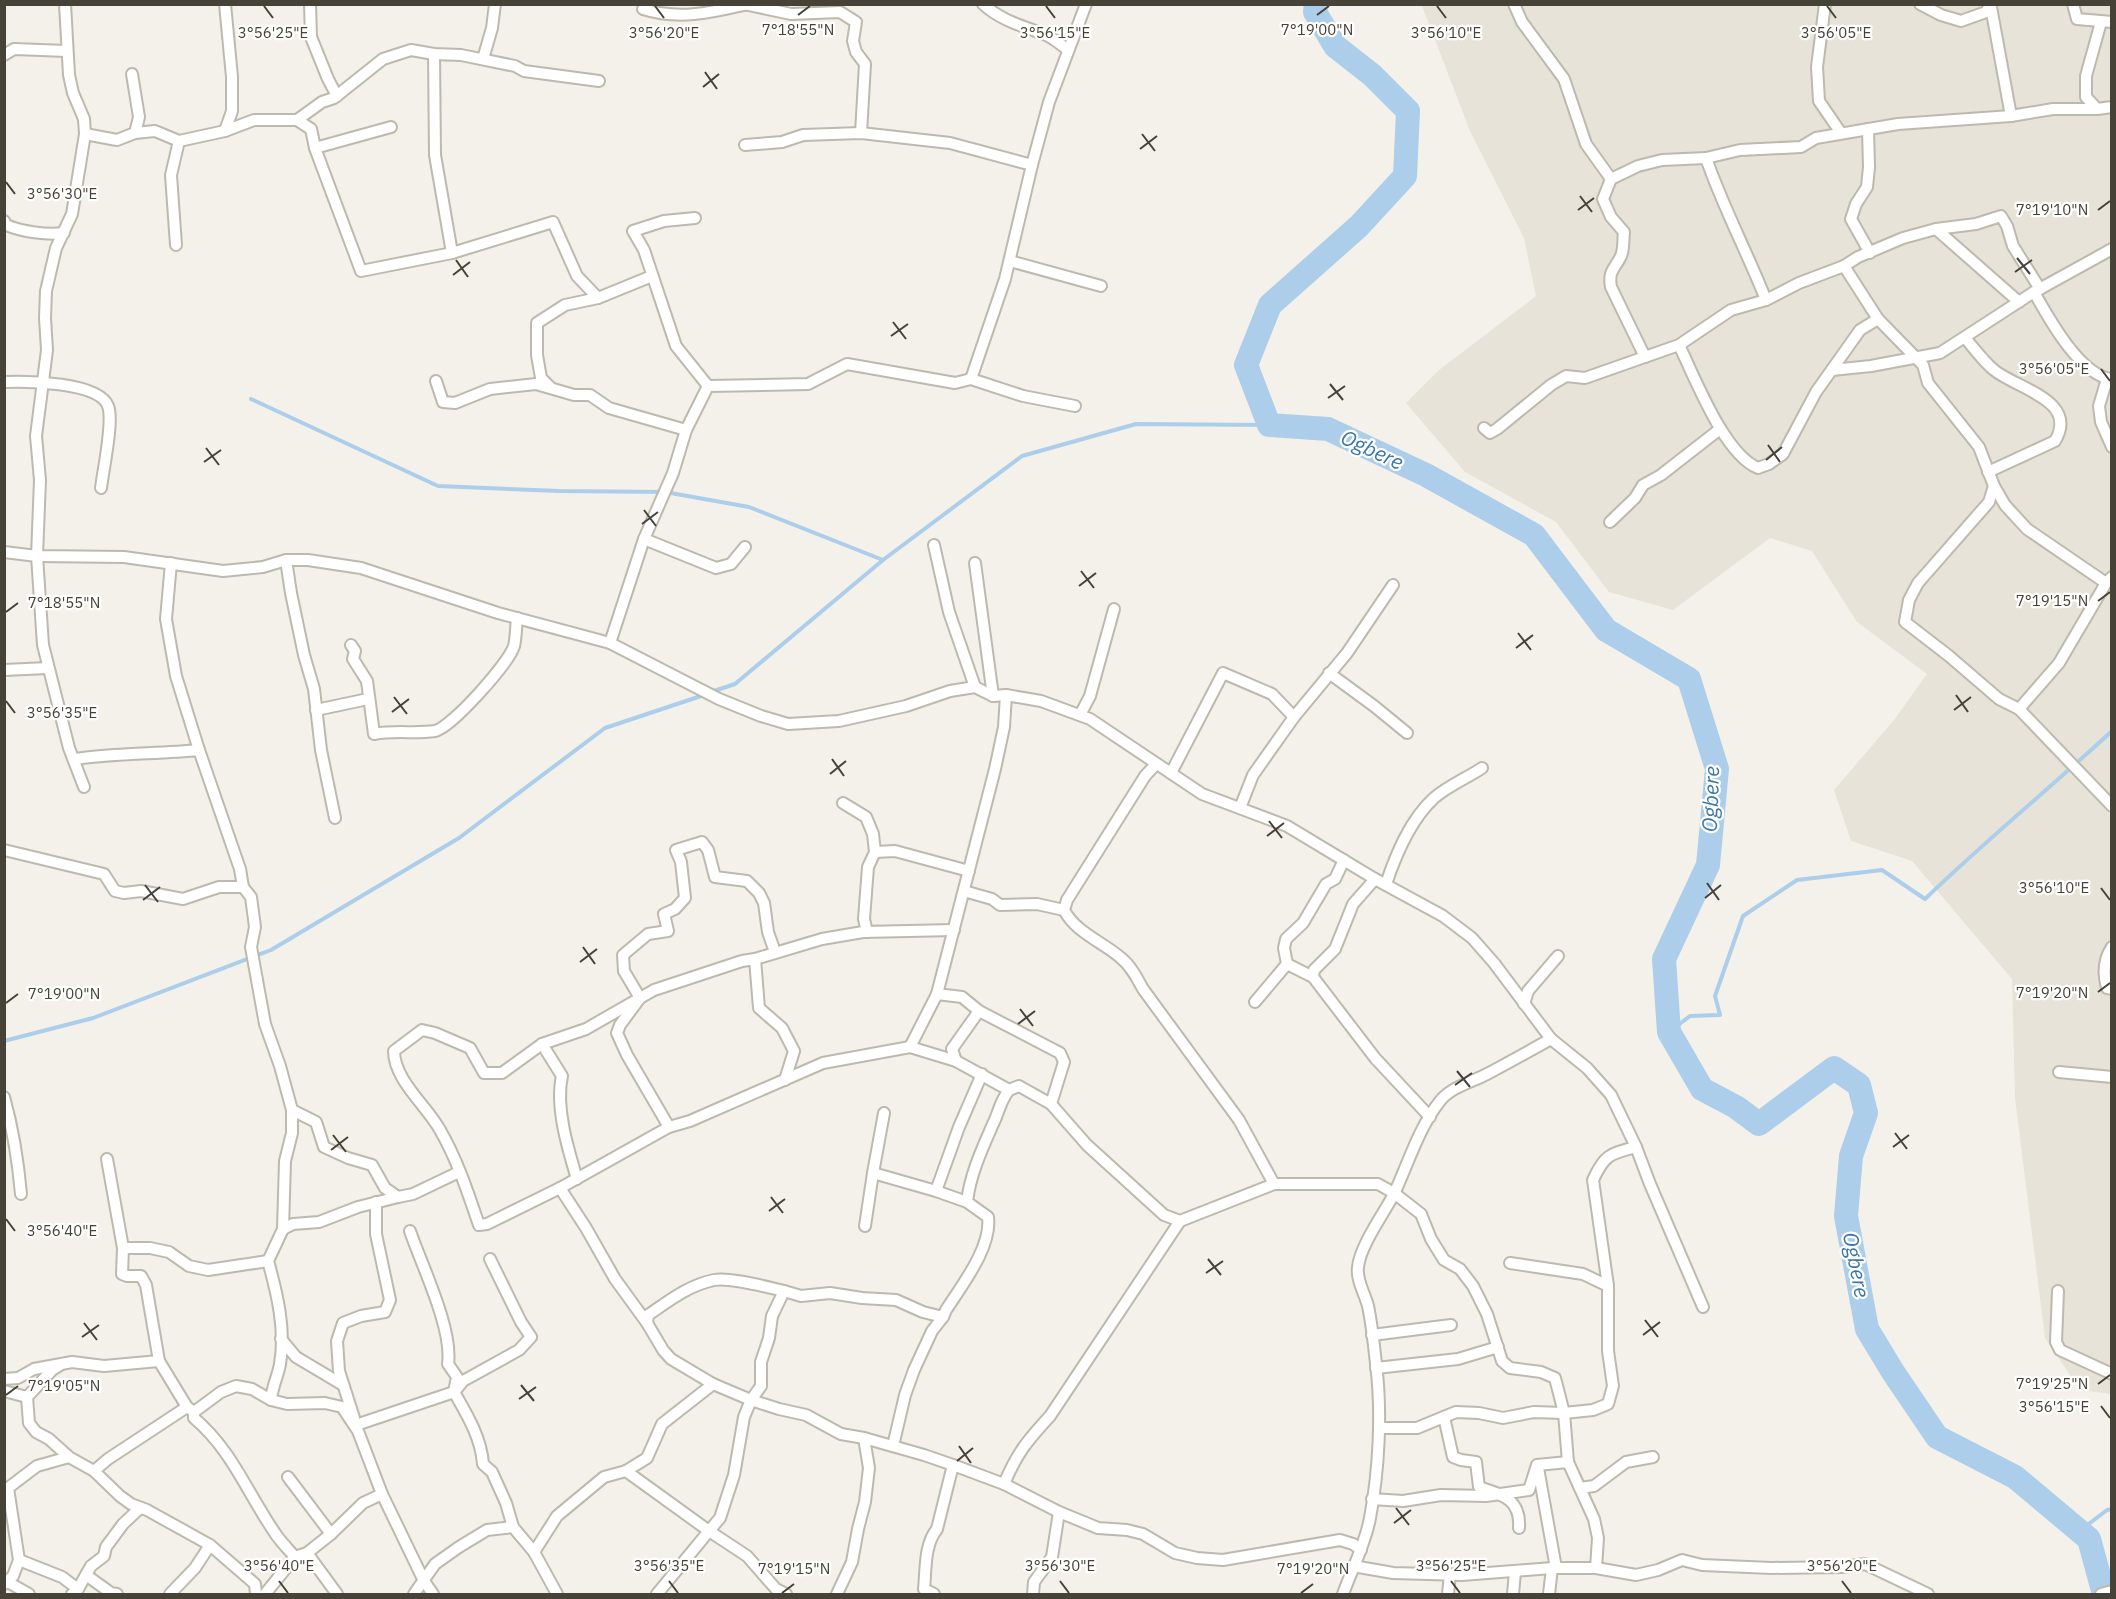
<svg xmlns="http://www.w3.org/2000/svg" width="2116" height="1599" viewBox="0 0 2116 1599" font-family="'IBM Plex Sans',sans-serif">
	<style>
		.residential { fill: #e7e3d8 }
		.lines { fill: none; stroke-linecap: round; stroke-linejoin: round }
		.stream { stroke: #acceea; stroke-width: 4 }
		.river { stroke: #acceea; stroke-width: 24 }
		.minor-casing { stroke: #beb9ad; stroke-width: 14 }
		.minor { stroke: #fff; stroke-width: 10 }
		.ticks { fill: none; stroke: #464238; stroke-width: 2 }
		.labels { text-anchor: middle; stroke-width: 4.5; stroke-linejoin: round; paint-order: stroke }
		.water-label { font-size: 21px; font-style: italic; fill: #3b76a9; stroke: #fff }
		.ticks-label { font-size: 15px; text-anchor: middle; fill: #464238; stroke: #fff; stroke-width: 4.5; stroke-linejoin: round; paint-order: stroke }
	</style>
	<rect width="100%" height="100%" fill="#f3f1ea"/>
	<polygon class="residential" points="1423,5 2111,5 2111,1394 2080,1390 2045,1338 2015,1098 2012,979 1912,861 1851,841 1834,790 1894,720 1927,674 1857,622 1812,551 1770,538 1673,610 1609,592 1556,522 1465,472 1406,403 1439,370 1536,296 1524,238 1470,131 1422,6"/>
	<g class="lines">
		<g class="stream">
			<polyline points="251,399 438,486 559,491 665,492 749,507 883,560"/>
			<polyline points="711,692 735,684 883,560 1022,456 1136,424 1269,425"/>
			<path d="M 1669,1032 L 1690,1016 L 1720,1015 L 1715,996 L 1743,916 L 1797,880 L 1882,870 L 1925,899 C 1985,841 2050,788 2112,731"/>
			<polyline points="4,1041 93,1018 271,950 459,838 605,728 704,695"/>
			<polyline points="2089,1539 2086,1526 2107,1510 2112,1509"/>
		</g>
		<polyline class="river" points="1316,4 1315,12 1335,46 1372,75 1408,111 1405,176 1359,226 1270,305 1246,365 1269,425 1328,429 1426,475 1534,535 1606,630 1689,679 1717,769 1708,865 1664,959 1669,1032 1702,1089 1736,1107 1759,1124 1834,1068 1859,1085 1866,1113 1851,1156 1846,1216 1867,1329 1893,1372 1937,1437 2015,1477 2089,1539 2104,1594"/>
		<defs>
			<g id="minor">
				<polyline points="65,4 69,75 73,93 84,119 85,134 72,214 56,248 46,291 45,318 47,350 36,436 40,480 37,556 43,645 69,748 84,787"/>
				<polyline points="225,4 232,77 232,111 225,131"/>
				<polyline points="310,4 311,37 328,79 337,96"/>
				<polyline points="744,4 791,14 840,12 856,22 853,41 856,52 865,64 861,133"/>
				<path d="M 983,4 C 1000,20 1022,26 1044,34 C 1052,37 1060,44 1068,50"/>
				<polyline points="1514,4 1522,22 1564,79 1586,144 1611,179"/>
				<polyline points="1825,4 1817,67 1819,101 1841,133"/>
				<polyline points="1920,4 1941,15 1961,21 1986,12 1991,4"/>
				<polyline points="2073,4 2077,19 2112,22"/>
				<polyline points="1991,7 2011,116"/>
				<path d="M 643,9 C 678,20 709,13 744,5"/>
				<polyline points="434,54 435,155 452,253"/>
				<polyline points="4,55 14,49 67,51"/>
				<polyline points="483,59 492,28 495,4"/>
				<polyline points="132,74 139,117 135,133"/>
				<polyline points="2097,109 2086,97 2086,76 2101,22"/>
				<polyline points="297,120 311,129 315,148 361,271 452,253 553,222 577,276 598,298 652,276"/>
				<polyline points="1868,129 1869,167 1867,187 1856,204 1851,219 1870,253"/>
				<polyline points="85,134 117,140 135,133 155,131 179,141 225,131 254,120 297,120 322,102 334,98 383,59 411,50 434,54 461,55 515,66 524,71 599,81"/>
				<polyline points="745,145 782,142 803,135 861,133 950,143 1032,165"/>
				<polyline points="315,148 391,127"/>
				<path d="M 1706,158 C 1723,207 1747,252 1766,300"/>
				<polyline points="695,218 664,221 633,231 644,250 676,346 708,386"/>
				<path d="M 4,221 L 6,225 C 23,232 46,235 64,233"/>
				<polyline points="1936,229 2019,302"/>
				<polyline points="176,245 171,175 179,141"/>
				<polyline points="1010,261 1101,286"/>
				<polyline points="1844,266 1878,319 1923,365 1928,383 1979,447 1994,486 2005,505 2027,529 2106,583"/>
				<path d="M 2034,292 C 2048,317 2080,376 2112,379"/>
				<path d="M 1965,338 C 1974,348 1983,361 1994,370 C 2017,389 2079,400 2055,441 L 1988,472"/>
				<path d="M 1679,345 C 1695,378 1724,454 1758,468 L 1769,464 L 1783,454 L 1816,392 L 1860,330 L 1878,319"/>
				<path d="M 1645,357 L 1611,287 C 1608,270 1615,269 1621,256 C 1624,249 1623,239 1624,232 L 1611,217 L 1603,199 L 1611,179 L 1638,166 L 1662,160 L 1706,158 L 1740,150 L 1801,147 L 1816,138 L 1898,124 L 2011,116 L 2053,109 L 2097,109 L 2112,107"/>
				<polyline points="1832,370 1871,366 1940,353 2034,292 2112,249"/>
				<polyline points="971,379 1005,279 1032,165 1049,102 1086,4"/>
				<polyline points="2107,379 2099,406 2101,422 2112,447"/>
				<polyline points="436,381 443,402 455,403 490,389 536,384 574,395 590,395 609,408 686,430"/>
				<path d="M 4,382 C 27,381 99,382 108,406 C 114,421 103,470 101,488"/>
				<polyline points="708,386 808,384 847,364 955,383 971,379 1023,396 1075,406"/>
				<polyline points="551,388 541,378 537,355 537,323 565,305 598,298"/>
				<polyline points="1484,428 1490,433 1497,429 1551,385 1566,376 1585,378 1679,345 1731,310 1766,300 1799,283 1844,266 1858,257 1903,238 1936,229 1976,224 2001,216 2007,226 2013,246 2040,289"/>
				<polyline points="1994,486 1989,502 1918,583 1909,600 1905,622 1949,656 1999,699 2019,709 2112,806"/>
				<polyline points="1610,522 1635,498 1643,485 1661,475 1720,429"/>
				<polyline points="644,539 716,568 731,564 745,547"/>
				<polyline points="934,545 949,612 975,687"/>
				<path d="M 4,552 L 37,556 L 124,557 L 223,571 L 263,567 L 286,560 L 308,560 L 361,568 L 498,613 L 610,643 L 719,699 L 761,716 L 788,724 L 839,721 L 906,706 L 950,691 L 975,687 L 993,696 L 1006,695 L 1041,701 L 1090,719 L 1202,794 L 1287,826 L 1375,879 L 1443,916 L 1472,938 L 1494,963 L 1551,1039 C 1529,1051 1508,1063 1487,1074 C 1472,1082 1451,1087 1440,1101 C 1418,1129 1409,1162 1394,1194 C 1384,1213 1360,1246 1358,1267 C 1356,1280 1365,1294 1368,1306 C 1372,1325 1374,1345 1376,1364 C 1382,1412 1379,1470 1370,1518 C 1365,1545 1352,1569 1343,1594"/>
				<polyline points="286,560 291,593 304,655 314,689 321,750 335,818"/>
				<path d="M 171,563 L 166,619 L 176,676 L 199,750 L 240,869 L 243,887 L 251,897 L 255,927 L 251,947 L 265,1024 L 280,1066 L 292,1110 L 292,1133 L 285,1161 L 283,1229 L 268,1261 C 277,1293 286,1330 280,1364 C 278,1376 272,1387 271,1400"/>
				<polyline points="975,563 993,696"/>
				<polyline points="610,643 644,539 673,473 686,430 708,386"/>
				<path d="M 351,645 L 355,651 L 353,659 L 367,681 L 374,734 C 395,730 415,734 435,731 C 451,728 509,663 514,646 C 516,638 516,627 517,618"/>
				<polyline points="4,670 48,668"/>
				<polyline points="1329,673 1374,706 1407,733"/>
				<polyline points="2019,709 2059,663 2106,583 2112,577"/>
				<polyline points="316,710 368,699"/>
				<polyline points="1080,715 1090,696 1114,609"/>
				<path d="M 75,759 C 116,753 158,754 199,750"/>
				<path d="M 1156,764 L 1145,776 L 1067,900 L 1064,910 C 1076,933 1103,942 1121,958 C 1131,966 1137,978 1143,989 L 1239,1120 L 1274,1184"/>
				<polyline points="1171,773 1223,673 1272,694 1294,717"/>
				<polyline points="843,803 866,817 873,834 875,852 868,867 864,919 867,932"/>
				<polyline points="1240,808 1253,775 1294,717 1347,653 1393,585"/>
				<polyline points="4,850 104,874 115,891 124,893 141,891 183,899 219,887 243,887"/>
				<polyline points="875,852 895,851 969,871"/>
				<path d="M 1386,884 C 1396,854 1410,820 1434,798 C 1448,786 1467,778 1482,768"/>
				<polyline points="964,891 992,899 1000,905 1037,904 1064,910"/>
				<path d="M 2112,947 C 2104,959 2103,974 2107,988 L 2112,989"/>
				<path d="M 775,952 L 768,932 L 764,903 L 759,893 L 747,881 L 715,877 L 708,850 L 702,842 L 676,850 L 681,862 L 685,898 L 675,909 L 664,914 L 668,931 L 648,934 L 623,955 L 624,971 L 640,998 L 586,1029 L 542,1044 L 502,1073 L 484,1073 L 470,1048 L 435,1033 L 422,1030 L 394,1051 C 394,1080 427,1106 440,1130 C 457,1159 468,1193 479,1225 L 487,1224 L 560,1188 L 669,1127 L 690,1121 L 823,1063 L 910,1047 L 956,1061 L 1009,1090 L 1019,1086 L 1051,1104 L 1087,1145 L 1164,1215 L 1180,1221"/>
				<polyline points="755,959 759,1008 782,1028 794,1051 785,1080"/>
				<polyline points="1287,964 1313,977 1375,1058 1430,1117"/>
				<polyline points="1313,977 1314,970 1335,949 1353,904 1375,879"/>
				<polyline points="937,994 962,997 979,1011 1060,1053 1064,1062 1051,1104"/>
				<polyline points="1255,1002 1287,964 1284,948 1286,939 1303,923 1326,884 1335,879 1344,860"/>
				<polyline points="1524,1004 1528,991 1558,956"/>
				<polyline points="1551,1039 1587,1068 1611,1095 1636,1147 1650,1184 1703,1307"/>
				<path d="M 542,1044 L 562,1076 C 555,1107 568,1149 577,1179"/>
				<polyline points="910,1047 937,994 995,769 1004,727 1006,695"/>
				<polyline points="956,1061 952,1049 979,1011"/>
				<polyline points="2059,1072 2112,1077"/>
				<path d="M 4,1097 C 13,1129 18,1160 21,1194"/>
				<polyline points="292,1110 316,1122 324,1147 348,1158 372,1165 385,1188 398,1197 413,1194 459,1172"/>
				<path d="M 884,1113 L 873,1173 L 936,1191 L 967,1202 L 988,1217 C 992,1247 962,1285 946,1310 L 943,1317 L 932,1331 L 914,1370 L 905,1395 L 893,1446"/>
				<polyline points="669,1127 627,1055 617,1033 620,1025 640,998 654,990 742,961 755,959 822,939 863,932 954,930"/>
				<path d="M 107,1159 L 123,1248 L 122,1274 L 127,1276 L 141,1276 L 146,1285 L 159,1361 L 187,1407 L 194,1412 L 194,1418 C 233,1451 248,1495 277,1536 C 282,1543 289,1550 295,1557"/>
				<polyline points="560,1188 586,1228 615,1279 647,1323 663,1350 671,1359 713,1384 751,1400 779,1409 806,1415 841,1434 864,1438 924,1455 953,1465 1004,1484 1059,1512 1098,1528 1127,1530 1143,1534 1175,1553 1197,1558 1223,1560 1340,1540 1353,1544 1361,1550"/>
				<polyline points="936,1191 959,1127 982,1074"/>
				<path d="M 967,1202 C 970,1175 982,1149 993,1124 C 1000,1110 999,1103 1009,1090"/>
				<polyline points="865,1226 873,1173"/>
				<polyline points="283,1229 293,1224 319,1222 358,1207 398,1197"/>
				<path d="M 410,1231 C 422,1266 453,1329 448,1364 L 457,1377 L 454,1392 C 467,1415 481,1437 483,1464 L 492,1472 L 506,1503 L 513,1527 L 534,1552 L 557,1594"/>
				<polyline points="123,1248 150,1248 169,1252 189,1266 208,1270 268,1261"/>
				<polyline points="1510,1263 1583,1274 1608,1286"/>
				<polyline points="2058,1291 2056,1342 2060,1350 2112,1374"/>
				<path d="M 647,1323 L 648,1315 C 669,1301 689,1285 714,1280 C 730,1277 767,1287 784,1291"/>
				<polyline points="1372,1335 1451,1325"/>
				<polyline points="281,1339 296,1357 343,1385"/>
				<polyline points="1376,1368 1458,1359 1498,1347"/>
				<polyline points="4,1379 18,1378 34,1369 72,1362 104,1366 159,1361"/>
				<polyline points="4,1391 27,1397 52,1370 60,1365"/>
				<polyline points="27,1397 29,1423 36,1432 49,1439 69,1457 94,1471 120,1496 131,1504 147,1510 210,1545 255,1584 256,1594"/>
				<polyline points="194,1412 221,1392 236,1386 252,1389 271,1400 287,1404 325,1403 342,1407 358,1431 382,1494 424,1581 433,1594"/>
				<path d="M 1444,1417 L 1453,1457 L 1461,1460 L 1476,1462 L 1479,1487 C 1503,1495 1521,1499 1519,1528"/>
				<polyline points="354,1418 339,1371 337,1341 343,1323 361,1316 385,1312 390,1300 376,1234 376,1202"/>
				<polyline points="356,1425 454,1392 463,1381 519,1350 531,1337 521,1322 490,1259"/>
				<path d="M 1380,1428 L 1417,1428 L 1456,1412 L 1479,1413 L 1503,1418 L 1534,1412 L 1564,1413 L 1593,1410 L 1608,1404 L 1613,1386 L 1608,1351 L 1608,1286 L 1593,1180 C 1605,1154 1610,1154 1636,1147"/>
				<polyline points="1538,1468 1556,1568"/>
				<polyline points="94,1471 108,1459 187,1407"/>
				<polyline points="626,1471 709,1531 720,1518 734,1475 744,1417 751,1400 761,1386 761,1362 769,1338 772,1316 784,1291 801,1296 830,1293 862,1298 896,1300 923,1312 943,1317"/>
				<polyline points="288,1477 331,1534"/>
				<path d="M 1004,1484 C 1017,1453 1027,1441 1050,1416 L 1180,1221 L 1274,1184 L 1378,1184 L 1394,1193 L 1421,1214 L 1431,1239 L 1444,1260 L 1460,1269 L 1473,1286 L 1487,1314 L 1502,1361 L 1510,1368 L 1541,1372 L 1555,1378 L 1564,1413 L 1568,1462 L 1594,1519 L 1598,1538 L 1596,1568"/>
				<polyline points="1580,1488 1594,1486 1626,1462 1653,1457"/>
				<polyline points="1372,1499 1403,1501 1441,1495 1486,1496 1529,1490 1537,1465 1568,1462"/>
				<polyline points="534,1552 557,1516 604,1477 626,1471 647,1458 662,1424 713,1384"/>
				<polyline points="307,1553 337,1594"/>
				<polyline points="19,1560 62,1577 78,1589"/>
				<polyline points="1353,1566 1393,1573 1462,1575 1552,1568 1596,1568 1636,1575 1658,1570 1682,1560 1702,1565 1771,1568 1842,1567 1865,1564 1928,1594"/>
				<polyline points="86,1575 111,1593 117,1594"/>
				<polyline points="6,1581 29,1594"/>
				<polyline points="4,1584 13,1576 19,1560 8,1488 37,1466 69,1457"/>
				<polyline points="72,1594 78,1589 91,1566 104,1556 106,1547 123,1524 140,1508"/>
				<polyline points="170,1594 195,1568 210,1545"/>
				<polyline points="265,1594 295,1557 307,1553 331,1534 363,1503 382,1494"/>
				<polyline points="414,1594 435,1564 459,1547 487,1530 513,1527"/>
				<polyline points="657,1594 709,1531 747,1556 776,1589 786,1594"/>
				<polyline points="837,1594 852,1562 858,1529 865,1502 869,1468 864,1438"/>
				<path d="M 934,1594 L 924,1589 C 926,1570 924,1545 937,1529 L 953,1465"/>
				<polyline points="1033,1594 1034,1582 1052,1557 1059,1512"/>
				<polyline points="1448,1594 1450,1574"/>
				<polyline points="1513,1594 1515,1572"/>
				<polyline points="1549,1594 1552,1568"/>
				<polyline points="2101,1594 2112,1591"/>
			</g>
		</defs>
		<use href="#minor" class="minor-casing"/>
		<use href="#minor" class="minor"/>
	</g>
	<path class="ticks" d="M 264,6 L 273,18M 655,6 L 664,18M 1046,6 L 1055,18M 1437,6 L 1446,18M 1827,6 L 1836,18M 798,15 L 810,6M 1317,15 L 1329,6M 705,72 L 717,89M 703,87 L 719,74M 1142,134 L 1155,151M 1140,149 L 1157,136M 6,182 L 15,194M 1580,196 L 1592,212M 1578,210 L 1594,198M 2098,210 L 2110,201M 2017,258 L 2030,274M 456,260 L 468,277M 2015,272 L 2032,260M 453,275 L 470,262M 893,322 L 906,339M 891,336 L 908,324M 2101,369 L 2110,381M 1330,384 L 1343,400M 1328,398 L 1345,386M 1768,445 L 1780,462M 206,448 L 219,465M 1766,460 L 1782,447M 204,462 L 221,450M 644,510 L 656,526M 642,524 L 658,512M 1081,571 L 1094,588M 1079,586 L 1096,573M 2098,601 L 2110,592M 6,612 L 18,603M 1518,633 L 1531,650M 1516,648 L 1533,635M 1956,695 L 1968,712M 394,697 L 407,714M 6,701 L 15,713M 1954,710 L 1971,697M 392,712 L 409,699M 832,759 L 844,776M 830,774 L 846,761M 1269,821 L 1282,838M 1267,836 L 1284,823M 1707,883 L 1719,900M 145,885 L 158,902M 2101,888 L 2110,900M 1705,898 L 1721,885M 143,900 L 160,887M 583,947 L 595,964M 580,962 L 597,949M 2098,992 L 2110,983M 6,1003 L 18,994M 1020,1009 L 1033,1026M 1018,1024 L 1035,1011M 1457,1071 L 1470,1087M 1455,1085 L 1472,1073M 1895,1133 L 1907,1149M 333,1135 L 346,1152M 1893,1147 L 1909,1135M 331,1150 L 348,1137M 771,1197 L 783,1213M 769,1211 L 785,1199M 6,1219 L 15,1231M 1208,1259 L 1221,1275M 1206,1273 L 1223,1261M 1645,1320 L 1658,1337M 84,1323 L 97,1340M 1643,1335 L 1660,1322M 82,1337 L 99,1325M 2098,1384 L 2110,1375M 521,1385 L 534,1401M 6,1395 L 18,1386M 519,1399 L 536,1387M 2101,1406 L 2110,1418M 959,1446 L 971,1463M 957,1461 L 973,1448M 1396,1508 L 1409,1525M 1394,1523 L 1411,1510M 279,1581 L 288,1593M 669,1581 L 678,1593M 1060,1581 L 1069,1593M 1451,1581 L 1460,1593M 1842,1581 L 1851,1593M 782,1593 L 794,1584M 1301,1593 L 1313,1584"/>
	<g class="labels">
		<g class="water-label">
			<text transform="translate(1372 450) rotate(25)" y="7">Ogbere</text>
			<text transform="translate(1711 799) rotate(-88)" y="7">Ogbere</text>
			<text transform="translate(1856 1265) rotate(79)" y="7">Ogbere</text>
		</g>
	</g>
	<g class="ticks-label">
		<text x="1317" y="35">7°19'00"N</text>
		<text x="798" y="35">7°18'55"N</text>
		<text x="273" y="38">3°56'25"E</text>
		<text x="1055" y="38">3°56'15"E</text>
		<text x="1446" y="38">3°56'10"E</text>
		<text x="1836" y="38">3°56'05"E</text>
		<text x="664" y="38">3°56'20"E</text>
		<text x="62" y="199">3°56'30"E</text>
		<text x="2052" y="215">7°19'10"N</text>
		<text x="2054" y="374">3°56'05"E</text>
		<text x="2052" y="606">7°19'15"N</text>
		<text x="64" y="608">7°18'55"N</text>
		<text x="62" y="718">3°56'35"E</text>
		<text x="2054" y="893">3°56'10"E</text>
		<text x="2052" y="998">7°19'20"N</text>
		<text x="64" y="999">7°19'00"N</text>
		<text x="62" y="1236">3°56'40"E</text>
		<text x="2052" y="1389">7°19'25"N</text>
		<text x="64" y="1391">7°19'05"N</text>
		<text x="2054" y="1412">3°56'15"E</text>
		<text x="279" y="1571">3°56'40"E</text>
		<text x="669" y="1571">3°56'35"E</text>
		<text x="1060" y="1571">3°56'30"E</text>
		<text x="1451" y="1571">3°56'25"E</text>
		<text x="1842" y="1571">3°56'20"E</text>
		<text x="794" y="1574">7°19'15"N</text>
		<text x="1313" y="1574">7°19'20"N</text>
	</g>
	<rect width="2116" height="1599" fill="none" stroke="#464238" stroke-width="12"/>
</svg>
